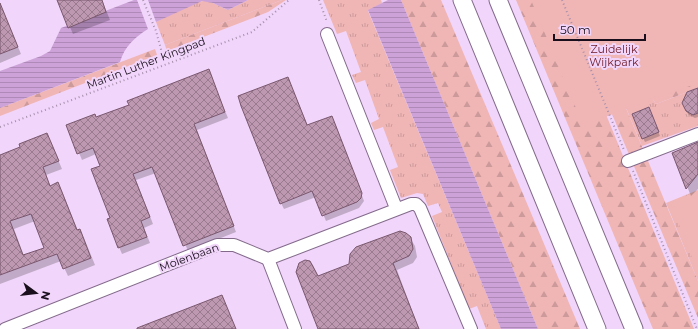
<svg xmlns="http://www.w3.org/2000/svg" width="698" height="329" viewBox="0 0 698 329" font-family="Montserrat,sans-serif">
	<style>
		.grass { fill: url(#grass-tufts) }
		.forest { fill: url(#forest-firs) }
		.green { fill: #f0b5b5 }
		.water { fill: url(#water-rules) }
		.shadow { fill: #0003; fill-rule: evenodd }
		.building { fill: url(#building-cross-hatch); stroke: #79576e; fill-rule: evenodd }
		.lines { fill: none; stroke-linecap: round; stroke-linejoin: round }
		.minor-casing { stroke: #836a8b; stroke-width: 14 }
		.highway-casing { stroke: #836a8b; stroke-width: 19 }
		.path { stroke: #a690ac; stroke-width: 2; stroke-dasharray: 1 3; stroke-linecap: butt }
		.minor { stroke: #fff; stroke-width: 12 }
		.highway { stroke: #fff; stroke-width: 17 }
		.labels { text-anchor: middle; stroke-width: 4; stroke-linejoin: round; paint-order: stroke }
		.park-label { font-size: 11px; fill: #6c1723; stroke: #f1d5fa }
		.street-label { font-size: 11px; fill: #190f1c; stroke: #f1d5fa }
	</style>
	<defs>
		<pattern id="grass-tufts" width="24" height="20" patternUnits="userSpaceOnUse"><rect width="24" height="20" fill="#f0b5b5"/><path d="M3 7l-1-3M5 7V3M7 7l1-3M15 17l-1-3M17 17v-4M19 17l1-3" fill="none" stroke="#cd9a9b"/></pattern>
		<pattern id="forest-firs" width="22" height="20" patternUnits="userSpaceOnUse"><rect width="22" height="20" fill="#f0b5b5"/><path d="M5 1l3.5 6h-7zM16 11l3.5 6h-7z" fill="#cd9a9b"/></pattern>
		<pattern id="water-rules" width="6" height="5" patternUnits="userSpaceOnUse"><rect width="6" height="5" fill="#cca2d8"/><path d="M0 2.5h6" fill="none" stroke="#af8ab9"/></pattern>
		<pattern id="building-cross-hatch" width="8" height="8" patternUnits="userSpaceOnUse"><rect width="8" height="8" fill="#be98b1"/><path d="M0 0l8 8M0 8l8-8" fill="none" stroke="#9a7a8f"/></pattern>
	</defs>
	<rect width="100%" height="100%" fill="#f1d5fa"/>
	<g class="grass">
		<path d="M 248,0 L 282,0 L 165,45 L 156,22 C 167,17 194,0 205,1 C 214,2 220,7 228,10 Z"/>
		<polygon points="323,0 381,0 382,3 368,11 501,329 486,329 477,306 469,309 432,216 442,212 438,203 428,206 423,194 417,193 401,198 390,170 398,167 383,127 374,130 371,123 379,119 365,80 356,83 352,75 361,72 346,31 337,34"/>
		<polygon points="581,0 698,0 650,95 656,104 698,88 698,126 642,146"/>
		<polygon points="698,190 698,281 666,203"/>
	</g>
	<g class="forest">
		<polygon points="282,0 286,0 268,12 167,51 165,45"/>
		<polygon points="401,0 441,0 580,329 538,329"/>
		<polygon points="516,0 559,0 694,329 653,329"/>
		<polygon points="581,0 698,281 698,318 612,114"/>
		<polygon points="155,49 157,55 0,116 0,108"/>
		<polygon points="698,74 698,88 656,104 650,95"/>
	</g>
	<g class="green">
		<polygon points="531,0 698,0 698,83 583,125"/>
		<polygon points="698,191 698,273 670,202"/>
	</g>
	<g class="water">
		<path d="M 134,0 L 137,0 L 148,29 C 134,38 125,46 120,62 L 0,108 L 0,71 L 41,56 L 50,51 L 61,28 Z"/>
		<polygon points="148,0 248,0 228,10 213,3 202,1 156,22"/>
		<polygon points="388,0 401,0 538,329 501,329 368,10"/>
	</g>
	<g class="shadow">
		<polygon points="58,0 102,0 110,20 73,34"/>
		<polygon points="2,9 21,54 0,63 0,10"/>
		<polygon points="208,70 228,118 197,130 236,232 188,251 156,173 136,180 153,224 144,228 150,243 122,254 119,247 101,167 96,154 82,160 68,126 96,118 130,105"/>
		<polygon points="288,78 308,126 332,117 335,123 364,201 359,208 326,221 316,197 284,209 281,203"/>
		<polygon points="698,94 698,117 695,118 689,115 686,111"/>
		<polygon points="650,112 660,136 645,142 643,138"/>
		<path d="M 47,134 L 62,169 L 46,175 L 50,186 L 58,183 L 62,191 L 78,231 L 80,230 L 84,238 L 95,265 L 68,276 L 61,261 L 0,284 L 0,156 L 21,148 ZM 35,221 L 45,249 L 24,256 L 14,229 Z"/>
		<polygon points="698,143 698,189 691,196 673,153"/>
		<polygon points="410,238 415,246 417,257 413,263 397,270 419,329 319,329 297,272 297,268 301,262 308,261 313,265 319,277"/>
	</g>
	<g class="building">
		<polygon points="57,0 102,0 106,12 68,28"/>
		<polygon points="0,3 18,47 0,54"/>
		<polygon points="209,69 225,112 194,124 234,226 183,246 152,167 133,174 150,217 141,221 147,237 118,248 107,219 110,218 91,169 100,166 93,148 77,154 66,125 95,114 96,117 129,105 127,101"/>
		<polygon points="288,77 307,125 332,116 362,193 361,198 357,202 322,216 312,191 280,204 241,106 238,96"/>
		<polygon points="698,88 698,113 693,115 686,111 682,103 687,92"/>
		<polygon points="649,107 659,132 642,139 632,114"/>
		<path d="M 47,133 L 59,161 L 43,167 L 50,186 L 58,182 L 77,230 L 80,229 L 91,258 L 63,269 L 57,254 L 0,275 L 0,155 L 20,147 L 19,144 ZM 31,214 L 44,248 L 23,255 L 10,221 Z"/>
		<polygon points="698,142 698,174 686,189 672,153"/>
		<polygon points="400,231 406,233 411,237 413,249 409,256 393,263 419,329 318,329 296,272 299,263 305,260 310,261 318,276 349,264 350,254 356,247"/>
		<polygon points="222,295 236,329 137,329 137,328"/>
	</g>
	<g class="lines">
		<defs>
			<g id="minor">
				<polyline points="327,34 396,208"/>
				<polyline points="628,161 698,134"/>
				<polyline points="268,259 295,329"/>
				<polyline points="5,329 217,245 234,245 268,259 411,204 416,204 420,208 471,329"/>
			</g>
			<g id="highway">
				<polyline points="462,0 597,329"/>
				<polyline points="498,0 634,329"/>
			</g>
		</defs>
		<use href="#minor" class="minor-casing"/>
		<use href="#highway" class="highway-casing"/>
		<g class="path">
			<polyline points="143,0 156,31 165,64"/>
			<polyline points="319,0 327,22"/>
			<polyline points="562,0 624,150"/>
			<polyline points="0,127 252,32 289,0"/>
			<polyline points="633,171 697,329"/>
		</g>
		<use href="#minor" class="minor"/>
		<use href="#highway" class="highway"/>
	</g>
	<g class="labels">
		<g class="park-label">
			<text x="614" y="53">Zuidelijk<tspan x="614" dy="13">Wijkpark</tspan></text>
		</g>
		<g class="street-label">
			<text transform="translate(146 63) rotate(-21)" y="4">Martin Luther Kingpad</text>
			<text transform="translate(189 257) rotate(-20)" y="4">Molenbaan</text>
		</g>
	</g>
	<g transform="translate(36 293) rotate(105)" stroke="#f1d5fa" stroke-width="3" paint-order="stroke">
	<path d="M0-3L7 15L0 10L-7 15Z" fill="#190f1c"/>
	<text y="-6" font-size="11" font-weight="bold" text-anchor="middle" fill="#190f1c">N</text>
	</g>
	<path d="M554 34v6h91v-6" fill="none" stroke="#190f1c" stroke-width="2"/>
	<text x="560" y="34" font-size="12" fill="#190f1c" stroke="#f1d5fa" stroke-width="3" paint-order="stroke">50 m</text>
</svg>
